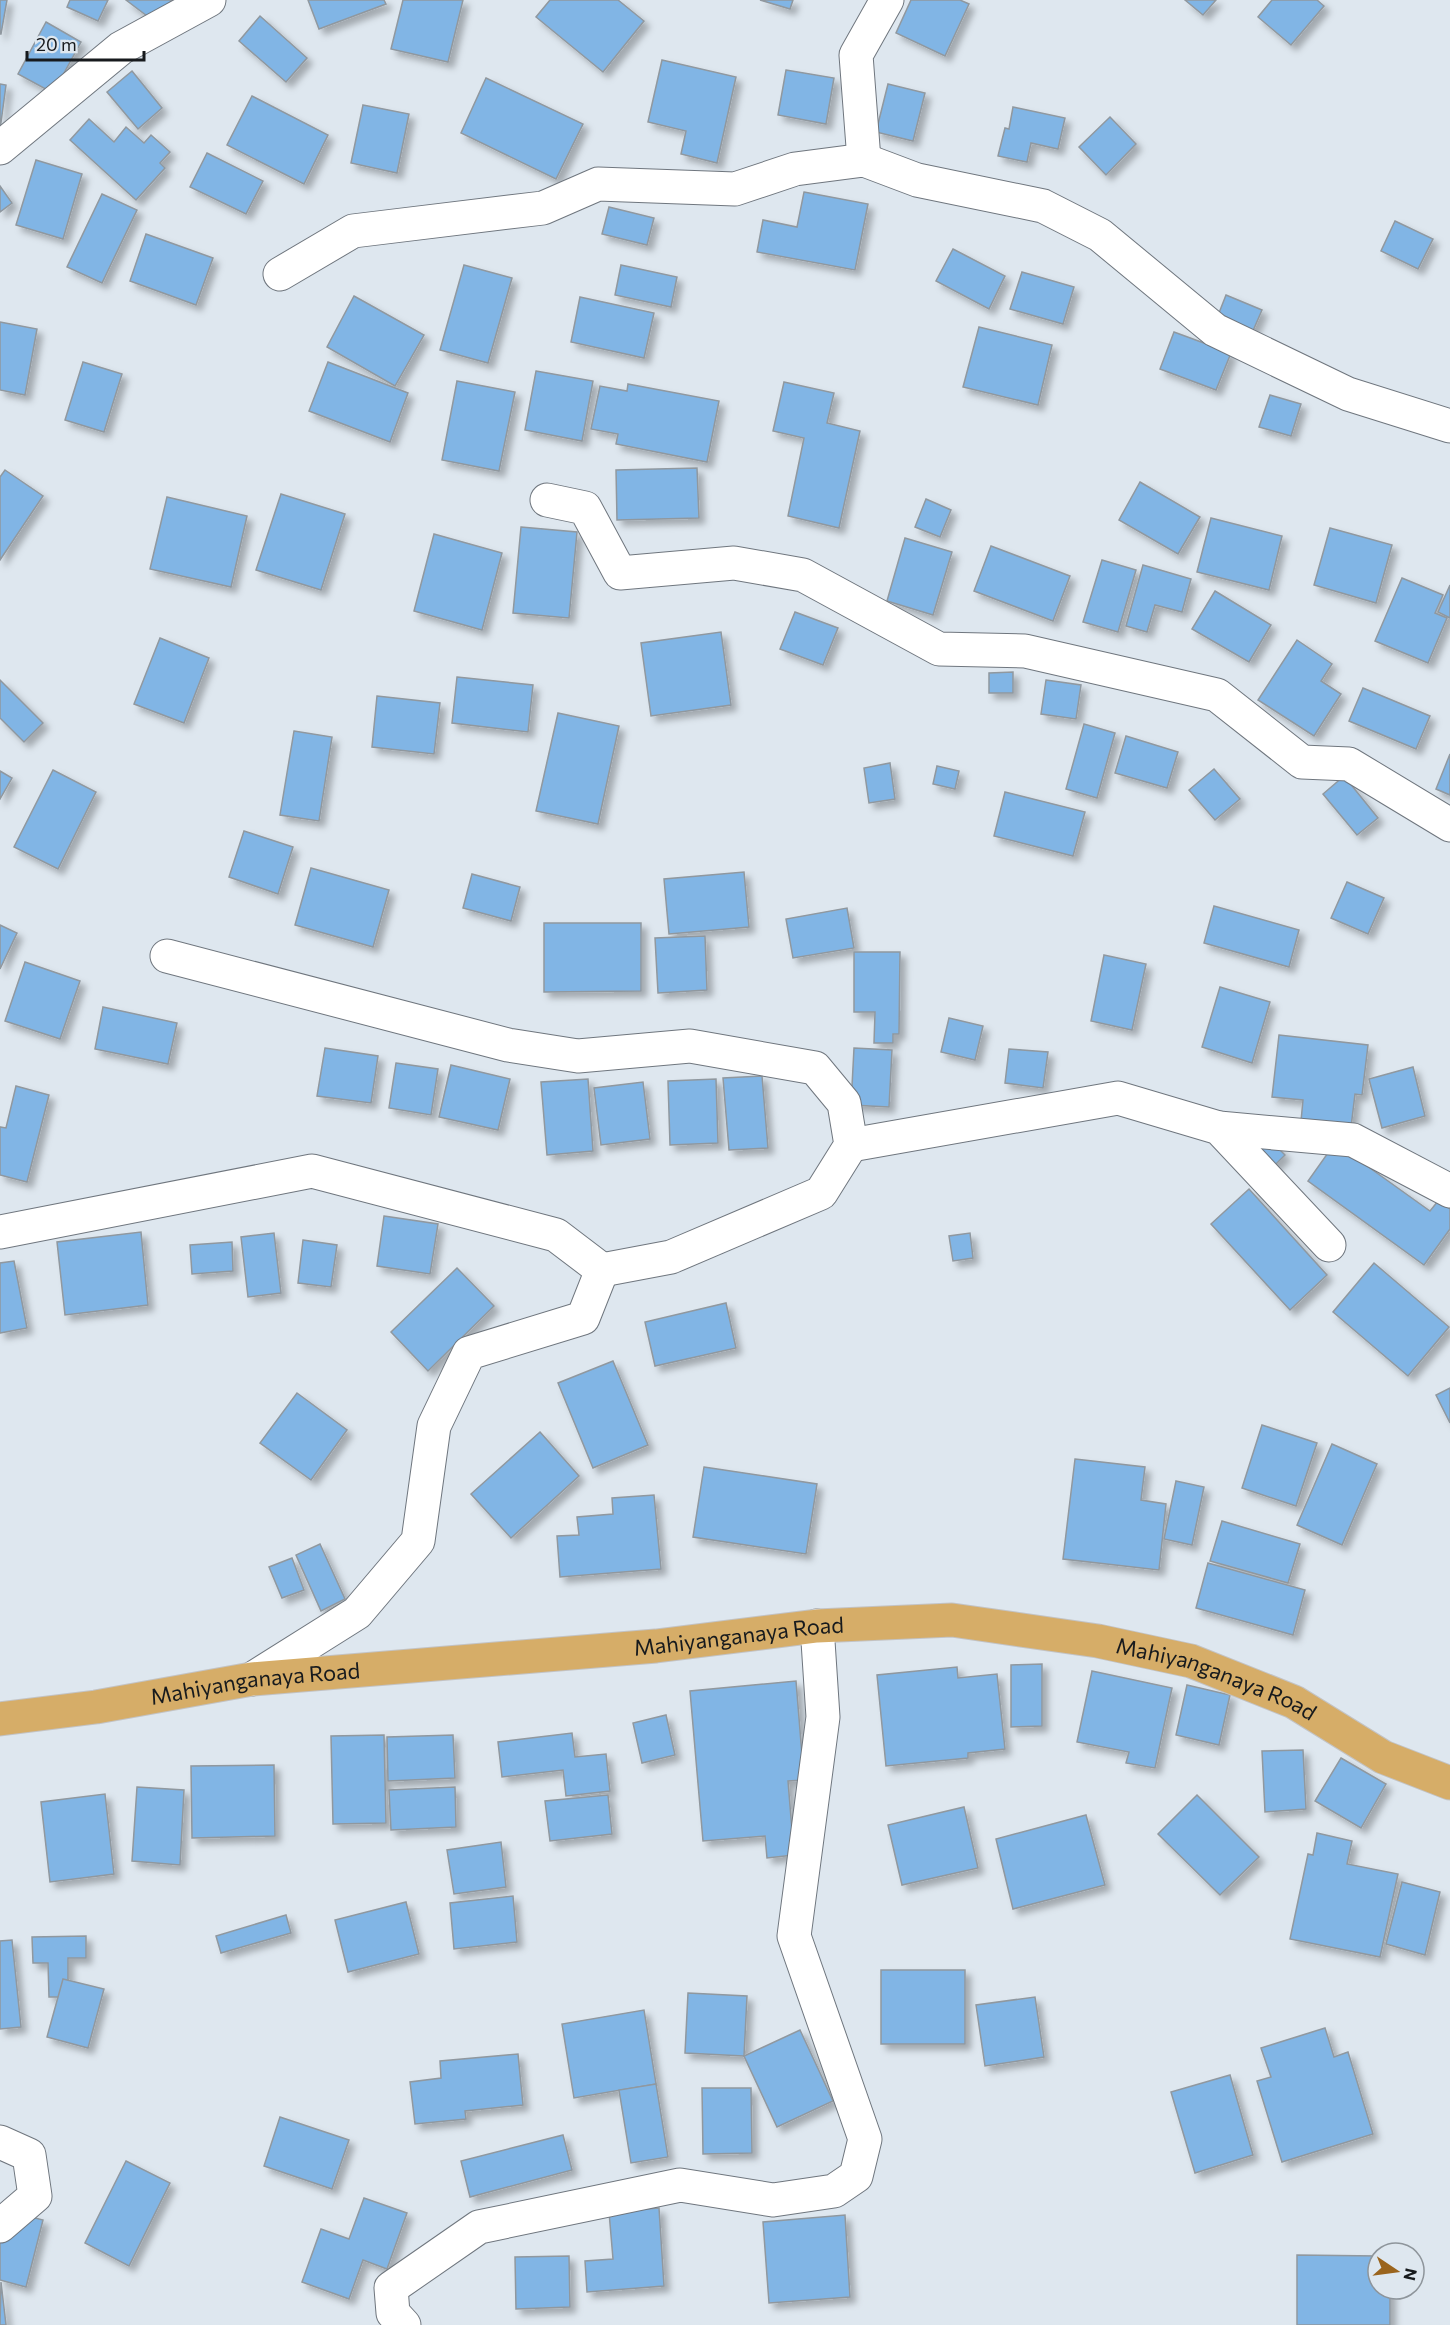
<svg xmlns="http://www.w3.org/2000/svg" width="1450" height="2325" viewBox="0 0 1450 2325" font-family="Commissioner,sans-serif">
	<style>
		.building { fill: #81b5e5; stroke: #90989f; stroke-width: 1.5; filter: url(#shadow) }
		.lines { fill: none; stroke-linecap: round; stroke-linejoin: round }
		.minor-casing { stroke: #6f767e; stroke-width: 35 }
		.major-casing { stroke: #c3c3c4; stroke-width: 35 }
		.minor { stroke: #fff; stroke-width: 33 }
		.major { stroke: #d6ad68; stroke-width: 33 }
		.labels { text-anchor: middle; stroke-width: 4.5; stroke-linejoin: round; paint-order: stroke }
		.street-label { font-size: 22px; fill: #171a1d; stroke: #dee7ef }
	</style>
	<defs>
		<filter id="shadow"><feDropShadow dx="5.5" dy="5.5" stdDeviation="3" flood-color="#0004"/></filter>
	</defs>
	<rect width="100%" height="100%" fill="#dee7ef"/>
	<g class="building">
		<polygon points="0,0 7,0 1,34 0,34"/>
		<polygon points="70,0 108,0 98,21 67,7"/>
		<polygon points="126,0 172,0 155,22"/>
		<polygon points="308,0 384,0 386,4 319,29"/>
		<polygon points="403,0 463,0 448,62 391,49"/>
		<polygon points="550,0 618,0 644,21 603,72 536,17"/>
		<polygon points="760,0 793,0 790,9"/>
		<polygon points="911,0 960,0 969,4 945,56 896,33"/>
		<polygon points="1185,0 1216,0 1203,15"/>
		<polygon points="1272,0 1317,0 1324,6 1291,45 1258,17"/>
		<polygon points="260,16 307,58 286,82 239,41"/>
		<polygon points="46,22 81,42 53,93 18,74"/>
		<polygon points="662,60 736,77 717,163 681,154 686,131 648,122"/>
		<polygon points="786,70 834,78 826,124 778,115"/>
		<polygon points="132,71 162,108 138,129 107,92"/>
		<polygon points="486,78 583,124 556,179 461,133"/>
		<polygon points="0,84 6,85 0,130"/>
		<polygon points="888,84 925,93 913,141 876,132"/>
		<polygon points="252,96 328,135 304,184 227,145"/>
		<polygon points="363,105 409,114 397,173 351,163"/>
		<polygon points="1013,107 1065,118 1058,149 1031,143 1027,162 998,156 1005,128 1009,129"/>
		<polygon points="1110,117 1136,144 1106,175 1079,147"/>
		<polygon points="89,119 114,142 126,127 144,143 151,135 170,152 160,163 165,168 136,200 70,140"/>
		<polygon points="207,153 263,181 246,214 190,187"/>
		<polygon points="36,160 82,174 63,239 16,225"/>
		<polygon points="0,186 12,203 0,212"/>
		<polygon points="804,192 868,204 855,270 757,252 763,220 797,227"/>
		<polygon points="102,194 137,210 102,283 67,267"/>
		<polygon points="609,207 654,218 647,245 602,234"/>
		<polygon points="1395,221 1433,239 1418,269 1381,251"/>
		<polygon points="146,234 213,258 196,305 130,281"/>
		<polygon points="953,249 1005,276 989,309 936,281"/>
		<polygon points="464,265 512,278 488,363 440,350"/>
		<polygon points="621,265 677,277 671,307 615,295"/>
		<polygon points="1022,272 1074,287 1063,324 1010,309"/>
		<polygon points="1226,295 1262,310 1252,333 1217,318"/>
		<polygon points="354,296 424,335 395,386 327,347"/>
		<polygon points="580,297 654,313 644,358 571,342"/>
		<polygon points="0,322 37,329 25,395 0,390"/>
		<polygon points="979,327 1052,345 1038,405 963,387"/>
		<polygon points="1174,332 1231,353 1216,390 1160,369"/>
		<polygon points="83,362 122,374 104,432 65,420"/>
		<polygon points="328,362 408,393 390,442 309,411"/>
		<polygon points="536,371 593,381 582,441 525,430"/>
		<polygon points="457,381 515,392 499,471 442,460"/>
		<polygon points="784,382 834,393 827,423 860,431 839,528 788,516 804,438 773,431"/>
		<polygon points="628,384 719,401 707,462 616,444 618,434 591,429 600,386 627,391"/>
		<polygon points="1270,395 1301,404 1291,436 1259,427"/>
		<polygon points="697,468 699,518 617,520 616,470"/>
		<polygon points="5,470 43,496 0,560 0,477"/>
		<polygon points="1140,482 1200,517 1178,554 1119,520"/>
		<polygon points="281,494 345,514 321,590 256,570"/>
		<polygon points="167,497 247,516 231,587 150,569"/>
		<polygon points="926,499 951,510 940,537 915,527"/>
		<polygon points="1211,518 1282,536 1269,590 1197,572"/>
		<polygon points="521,527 577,532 569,618 513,613"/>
		<polygon points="1330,528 1392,545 1376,603 1314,585"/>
		<polygon points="434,534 502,553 482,630 414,611"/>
		<polygon points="905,538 952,552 933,615 887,601"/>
		<polygon points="991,546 1070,576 1053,621 974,591"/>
		<polygon points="1102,560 1136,570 1118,632 1083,622"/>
		<polygon points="1143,565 1191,579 1182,612 1155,605 1147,632 1126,626"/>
		<polygon points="1402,578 1443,595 1435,613 1447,618 1428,663 1375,641"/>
		<polygon points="1450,585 1450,618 1438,612"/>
		<polygon points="1215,591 1271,625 1249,662 1192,629"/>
		<polygon points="795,612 838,628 823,665 780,649"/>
		<polygon points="721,632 731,705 651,716 641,643"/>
		<polygon points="160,638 209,658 184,723 134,704"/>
		<polygon points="1297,640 1332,664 1321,681 1341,694 1314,736 1258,700"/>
		<polygon points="1013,672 1013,693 989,693 989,673"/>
		<polygon points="457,677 533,685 528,732 452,723"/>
		<polygon points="0,680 43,723 24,742 0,718"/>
		<polygon points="1046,680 1081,685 1076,719 1041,714"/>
		<polygon points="1363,688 1430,716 1416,749 1349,721"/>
		<polygon points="377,696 440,703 434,754 372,747"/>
		<polygon points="558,713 619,726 598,824 536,811"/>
		<polygon points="1084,724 1115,733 1097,798 1066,789"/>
		<polygon points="294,731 332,737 319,821 280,815"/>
		<polygon points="1126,736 1178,752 1167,788 1115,773"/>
		<polygon points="1450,754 1450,795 1436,789"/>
		<polygon points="890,763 895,799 869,803 864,768"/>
		<polygon points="937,766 959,771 955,789 933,784"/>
		<polygon points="1214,769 1240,799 1215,820 1189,790"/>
		<polygon points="53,770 96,792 58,869 14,847"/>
		<polygon points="0,771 12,778 0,799"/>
		<polygon points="1344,776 1378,818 1357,835 1323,794"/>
		<polygon points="1005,792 1085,812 1073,856 994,836"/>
		<polygon points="244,831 293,847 278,894 229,877"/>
		<polygon points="311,868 389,890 373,947 295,925"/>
		<polygon points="744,872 749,927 669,934 664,879"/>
		<polygon points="472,874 520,887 511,921 463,908"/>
		<polygon points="1347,882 1384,898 1368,934 1331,918"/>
		<polygon points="1214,906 1299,930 1289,967 1204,943"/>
		<polygon points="847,908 854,948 793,958 786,919"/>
		<polygon points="544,923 641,923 641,991 544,992"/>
		<polygon points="0,925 17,933 0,969"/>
		<polygon points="705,936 707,990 658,993 655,938"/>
		<polygon points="854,952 900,952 899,1034 893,1034 893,1043 874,1043 875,1012 854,1012"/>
		<polygon points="1104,955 1146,964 1132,1030 1091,1021"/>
		<polygon points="25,962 80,981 60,1039 5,1021"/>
		<polygon points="1220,987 1270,1002 1252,1063 1202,1047"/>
		<polygon points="103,1007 177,1023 168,1064 95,1049"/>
		<polygon points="949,1018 983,1026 975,1060 941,1052"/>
		<polygon points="1279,1035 1368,1045 1362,1095 1355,1094 1351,1127 1301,1121 1303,1100 1272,1097"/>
		<polygon points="325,1048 378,1056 371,1103 317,1096"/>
		<polygon points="854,1048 892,1050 889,1107 851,1105"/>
		<polygon points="1009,1049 1048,1052 1043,1088 1005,1083"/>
		<polygon points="396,1063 438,1069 431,1115 389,1108"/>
		<polygon points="451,1065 510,1079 498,1130 439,1117"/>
		<polygon points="1413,1067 1425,1116 1382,1128 1369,1079"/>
		<polygon points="762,1076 768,1148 729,1150 723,1078"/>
		<polygon points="588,1079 593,1151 547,1155 541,1082"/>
		<polygon points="716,1079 718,1143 670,1145 668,1081"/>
		<polygon points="643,1082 650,1139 601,1145 594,1088"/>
		<polygon points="16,1086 49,1095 27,1182 0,1175 0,1127 6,1128"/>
		<polygon points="1269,1139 1285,1155 1272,1168 1257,1152"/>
		<polygon points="1335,1143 1430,1211 1438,1201 1450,1209 1450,1229 1424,1265 1308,1181"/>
		<polygon points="1249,1189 1327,1275 1290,1310 1211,1224"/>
		<polygon points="384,1216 438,1224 430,1274 377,1266"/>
		<polygon points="141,1232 148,1305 65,1315 57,1242"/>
		<polygon points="274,1233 281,1293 248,1297 241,1237"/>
		<polygon points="970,1233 973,1258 953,1261 949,1236"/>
		<polygon points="303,1240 337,1245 331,1287 298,1283"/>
		<polygon points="232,1242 233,1271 192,1274 190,1245"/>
		<polygon points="14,1261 27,1328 0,1333 0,1263"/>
		<polygon points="1374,1263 1449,1327 1408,1376 1333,1312"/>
		<polygon points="457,1268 494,1306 428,1371 391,1332"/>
		<polygon points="726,1303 736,1348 655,1366 645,1322"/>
		<polygon points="613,1361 648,1445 593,1468 558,1383"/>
		<polygon points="1450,1388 1450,1423 1436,1395"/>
		<polygon points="297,1393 347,1430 311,1480 260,1443"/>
		<polygon points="1262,1425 1317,1443 1296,1506 1242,1488"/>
		<polygon points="540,1432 579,1476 511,1538 471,1494"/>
		<polygon points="1332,1444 1377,1464 1342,1545 1297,1525"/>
		<polygon points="1075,1459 1145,1467 1141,1500 1166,1504 1159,1570 1063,1559"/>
		<polygon points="704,1467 817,1484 806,1554 693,1537"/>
		<polygon points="1176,1481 1204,1487 1192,1545 1164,1539"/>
		<polygon points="654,1495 661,1569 560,1577 557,1536 579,1535 577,1517 613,1514 612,1498"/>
		<polygon points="1222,1521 1300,1544 1288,1583 1210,1561"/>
		<polygon points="320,1544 345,1599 321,1611 296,1555"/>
		<polygon points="292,1558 304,1590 282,1598 269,1567"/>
		<polygon points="1208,1563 1305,1590 1293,1635 1196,1608"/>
		<polygon points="1042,1664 1042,1726 1011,1727 1011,1665"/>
		<polygon points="957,1667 958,1678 997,1674 1005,1749 968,1753 968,1758 886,1766 877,1675"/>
		<polygon points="1092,1671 1172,1688 1155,1768 1126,1763 1129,1752 1077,1742"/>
		<polygon points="796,1681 804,1780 788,1781 794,1855 767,1858 765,1836 703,1841 690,1691"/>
		<polygon points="1187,1685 1230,1695 1219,1745 1176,1735"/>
		<polygon points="666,1715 675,1755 642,1763 633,1723"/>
		<polygon points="572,1733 575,1757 606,1754 610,1791 566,1796 563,1770 502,1777 498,1742"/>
		<polygon points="384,1735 386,1823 333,1824 331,1736"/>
		<polygon points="453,1735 455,1778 388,1781 387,1737"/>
		<polygon points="1303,1750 1306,1809 1265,1812 1262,1751"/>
		<polygon points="1341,1758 1386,1784 1361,1828 1315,1801"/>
		<polygon points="274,1765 275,1836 192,1838 191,1766"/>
		<polygon points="137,1787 184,1790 180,1865 132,1861"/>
		<polygon points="455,1787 456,1827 391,1830 389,1790"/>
		<polygon points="105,1794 114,1874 50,1882 41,1802"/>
		<polygon points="608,1795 612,1834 550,1841 545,1801"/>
		<polygon points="1197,1795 1259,1857 1220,1895 1158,1834"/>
		<polygon points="964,1807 978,1868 902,1885 888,1825"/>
		<polygon points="1086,1815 1105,1885 1013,1909 996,1839"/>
		<polygon points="1317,1833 1352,1841 1347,1864 1398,1874 1380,1957 1290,1939 1308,1854 1313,1855"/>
		<polygon points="501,1842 506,1887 454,1894 447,1850"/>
		<polygon points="1402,1882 1440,1892 1425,1955 1386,1944"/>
		<polygon points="513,1896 517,1942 454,1949 450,1903"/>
		<polygon points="406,1902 419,1954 348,1972 335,1920"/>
		<polygon points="286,1915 291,1933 221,1953 216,1936"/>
		<polygon points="86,1936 86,1958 68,1958 68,1997 49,1997 48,1963 33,1963 32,1937"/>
		<polygon points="12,1940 21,2027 0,2029 0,1941"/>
		<rect x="881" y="1970" width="84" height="74"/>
		<polygon points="63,1979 104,1989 88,2048 47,2037"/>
		<polygon points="688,1993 747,1996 744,2056 685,2053"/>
		<polygon points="1035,1997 1044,2057 985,2066 976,2005"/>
		<polygon points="644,2010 656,2084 574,2098 562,2024"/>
		<polygon points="1325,2028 1334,2057 1348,2052 1373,2134 1282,2162 1257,2081 1271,2077 1261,2048"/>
		<polygon points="800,2030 833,2101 777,2127 744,2056"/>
		<polygon points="518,2054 523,2105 465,2111 466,2119 415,2124 410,2082 441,2078 440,2061"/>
		<polygon points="1230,2075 1253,2155 1195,2173 1171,2092"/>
		<polygon points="656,2084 668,2157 631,2163 619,2090"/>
		<polygon points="702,2088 751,2088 752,2153 703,2154"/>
		<polygon points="280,2117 349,2140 332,2189 264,2166"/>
		<polygon points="563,2135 572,2170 470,2197 461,2161"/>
		<polygon points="126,2161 170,2183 129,2266 85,2243"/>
		<polygon points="364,2198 407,2213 387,2269 363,2260 349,2299 302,2282 321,2229 349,2239"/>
		<polygon points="659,2208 664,2286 587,2292 585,2261 613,2259 609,2212"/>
		<polygon points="0,2209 43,2220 26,2287 0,2280"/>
		<polygon points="845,2215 850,2297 769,2303 763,2222"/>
		<polygon points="1297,2255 1378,2256 1378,2289 1390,2289 1390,2325 1297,2325"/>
		<polygon points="569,2256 570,2307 516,2309 515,2257"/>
		<polygon points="1,2282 6,2325 0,2325"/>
	</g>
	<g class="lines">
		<defs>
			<g id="minor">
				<polyline points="0,148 121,48 209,0"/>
				<polyline points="864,160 856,55 887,0"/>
				<polyline points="280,274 353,231 543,208 598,184 735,189 795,169 864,160 917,180 1043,206 1100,235 1215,330 1348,394 1450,426"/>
				<polyline points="547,500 585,508 620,573 734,563 803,575 939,649 1025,651 1217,695 1302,762 1349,764 1450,825"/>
				<polyline points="167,956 508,1045 578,1056 690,1046 815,1068 844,1103 851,1145 821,1193 671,1257 602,1270"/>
				<polyline points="1219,1128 1353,1140 1450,1191"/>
				<polyline points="851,1145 1118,1098 1219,1128 1329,1245"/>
				<polyline points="0,1232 312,1171 556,1235 602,1270 583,1318 469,1353 434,1426 418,1541 357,1613 252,1679"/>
				<polyline points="0,2142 29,2155 35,2196 0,2226"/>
				<polyline points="404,2325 393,2313 391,2288 479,2227 680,2185 773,2200 834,2191 856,2176 865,2139 794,1936 823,1717 817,1626"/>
			</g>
			<g id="major">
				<path id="s1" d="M 0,1719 L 96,1707 L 252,1679 L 656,1646 L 817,1626 L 952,1620 L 1098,1641 L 1191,1661 L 1294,1702 L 1383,1757 L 1450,1783"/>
			</g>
		</defs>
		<use href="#minor" class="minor-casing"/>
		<use href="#major" class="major-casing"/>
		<use href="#minor" class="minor"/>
		<use href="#major" class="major"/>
	</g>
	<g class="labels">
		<g class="street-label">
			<text dy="8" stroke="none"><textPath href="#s1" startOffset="744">Mahiyanganaya Road</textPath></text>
			<text dy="8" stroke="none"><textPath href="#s1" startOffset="1230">Mahiyanganaya Road</textPath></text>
			<text dy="8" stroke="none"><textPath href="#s1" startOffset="258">Mahiyanganaya Road</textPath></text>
		</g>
	</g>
	<g transform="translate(1396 2271) rotate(103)"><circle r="28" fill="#dee7ef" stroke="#8e959b" stroke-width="1.5"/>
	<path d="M0-4.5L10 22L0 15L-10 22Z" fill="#9a641d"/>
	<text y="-9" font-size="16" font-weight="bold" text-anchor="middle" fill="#171a1d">N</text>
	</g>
	<path d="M27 51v9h117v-9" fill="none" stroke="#171a1d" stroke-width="3"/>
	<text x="36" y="51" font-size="18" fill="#171a1d" stroke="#dee7ef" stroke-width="4.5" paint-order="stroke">20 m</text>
</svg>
